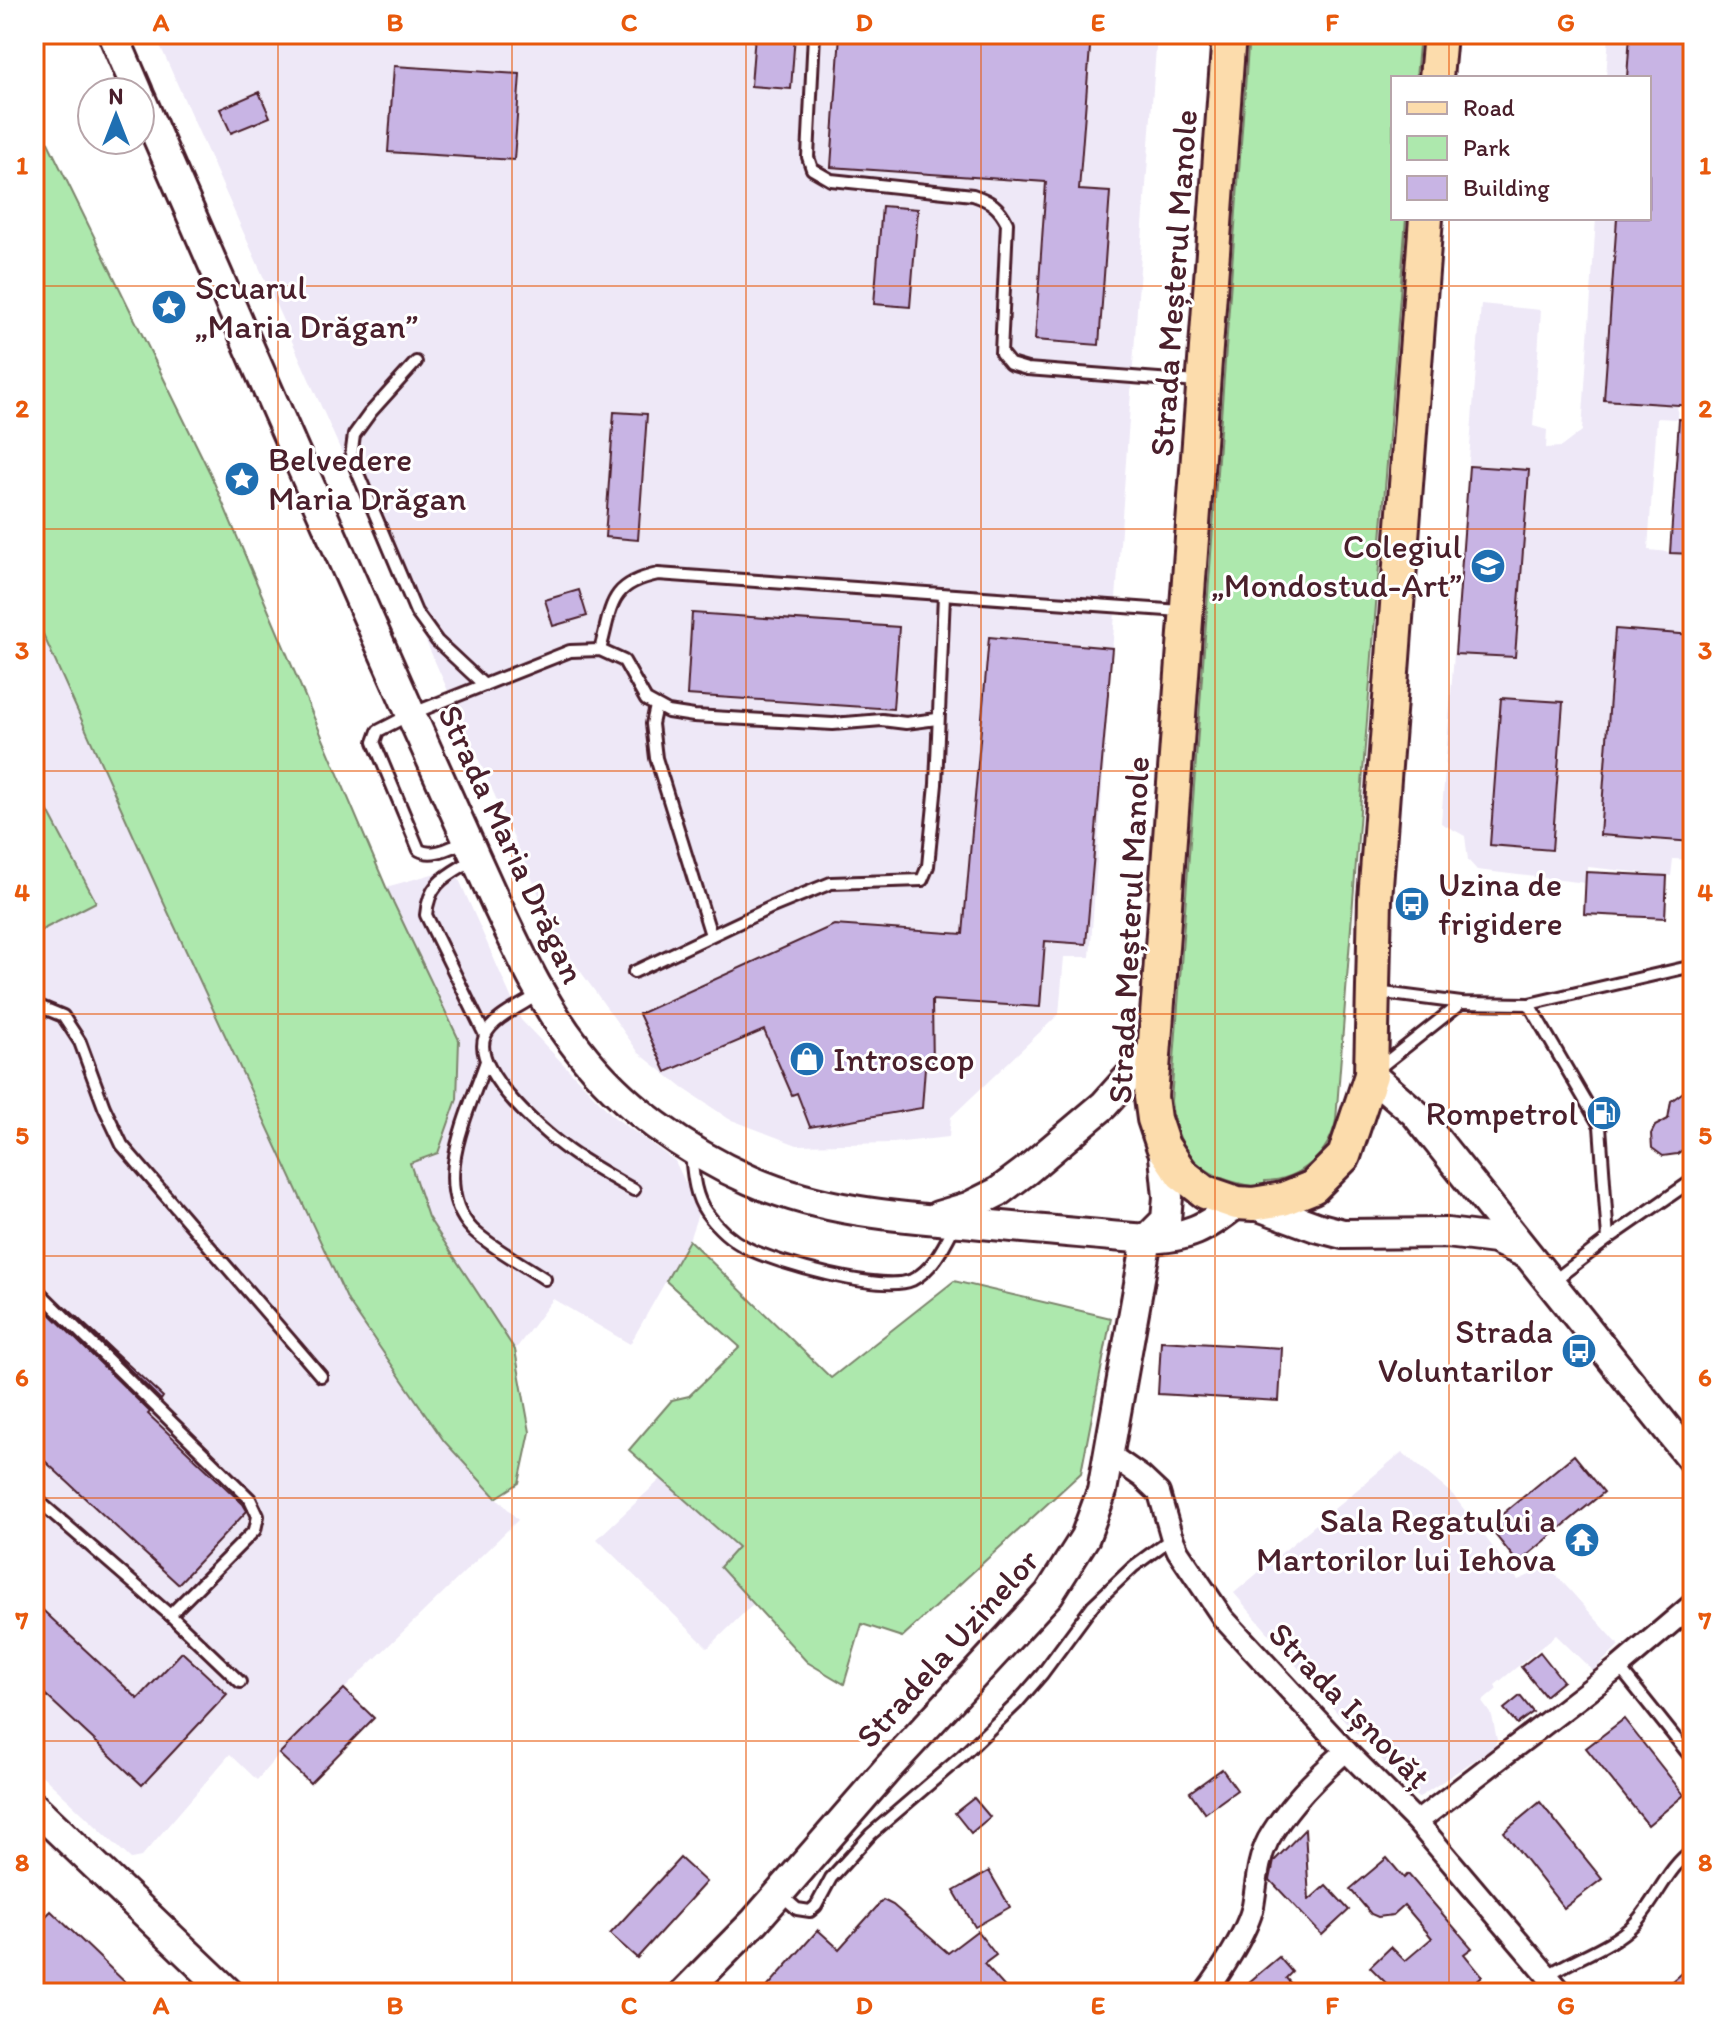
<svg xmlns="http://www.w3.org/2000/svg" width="1727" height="2027" viewBox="0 0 1727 2027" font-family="Itim,sans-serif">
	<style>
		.built { fill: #eee8f7 }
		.green { fill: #ade8ad; stroke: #7c846c; stroke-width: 2 }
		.building { fill: #c8b4e4; stroke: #4a1f2b; stroke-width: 2 }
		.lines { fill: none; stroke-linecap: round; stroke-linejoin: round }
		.lane-casing { stroke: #4a1f2b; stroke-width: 16 }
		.street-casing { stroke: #4a1f2b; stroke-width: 26 }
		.secondary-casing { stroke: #4a1f2b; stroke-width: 34 }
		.primary-casing { stroke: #4a1f2b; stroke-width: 38 }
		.lane { stroke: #fff; stroke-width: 10 }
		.street { stroke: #fff; stroke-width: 20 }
		.secondary { stroke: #fff; stroke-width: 28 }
		.primary { stroke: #fcdcac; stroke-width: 32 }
		.grid { fill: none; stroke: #e8590c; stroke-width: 2; stroke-opacity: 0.55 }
		.labels { text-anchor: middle; stroke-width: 6; stroke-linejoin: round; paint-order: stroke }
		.street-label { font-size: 34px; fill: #4a1f2b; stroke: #fff }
		.poi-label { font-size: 34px; fill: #4a1f2b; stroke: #fff; text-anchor: start }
		.neatline { fill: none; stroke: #e8590c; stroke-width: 3 }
		.grid-label { font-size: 26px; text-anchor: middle; font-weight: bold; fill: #e8590c }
	</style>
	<rect width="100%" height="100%" fill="#fff"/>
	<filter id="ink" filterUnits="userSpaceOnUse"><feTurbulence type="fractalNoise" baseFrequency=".0125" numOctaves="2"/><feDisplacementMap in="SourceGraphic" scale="16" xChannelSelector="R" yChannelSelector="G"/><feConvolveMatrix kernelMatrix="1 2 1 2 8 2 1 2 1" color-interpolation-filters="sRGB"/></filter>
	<g filter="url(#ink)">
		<g class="built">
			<polygon points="155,34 1157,34 1090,957 1064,957 1059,1014 951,1117 949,1137 893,1143 797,1145 729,1119 683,1088 639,1053 561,944"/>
			<polygon points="1609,34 1693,34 1677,419 1657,418 1648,550 1693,554 1693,860 1673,859 1671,876 1588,867 1586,883 1477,870 1468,860 1465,836 1441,823 1481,304 1541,310 1533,426 1547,430 1546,448 1561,447 1582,431 1596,218 1649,218 1649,78 1606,78"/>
			<polygon points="34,614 162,899 348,1301 444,1441 518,1520 344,1689 279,1754 257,1780 230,1754 141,1857 131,1859 34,1768"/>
			<polygon points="454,868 521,1020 614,1117 675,1161 699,1211 689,1240 630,1344 553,1299 515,1350 428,1217 410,1163 438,1153 457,1099 459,1040 386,887"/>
			<polygon points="1402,1452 1453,1495 1518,1580 1549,1567 1619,1645 1593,1671 1556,1635 1495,1685 1497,1689 1482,1702 1492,1716 1497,1740 1494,1747 1418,1798 1330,1705 1234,1593"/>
			<polygon points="661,1479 738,1547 720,1567 753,1604 708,1648 597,1539"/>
		</g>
		<g class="green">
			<path d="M 1249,34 L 1420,34 L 1416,78 L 1393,78 L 1393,218 L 1406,218 L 1336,1120 C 1330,1153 1300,1181 1265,1181 L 1265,1188 C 1208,1182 1177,1160 1171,1101 Z"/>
			<polygon points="34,114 210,473 386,887 459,1040 457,1099 438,1153 410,1163 428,1217 515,1350 530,1432 519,1483 496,1498 444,1441 348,1301 162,899 34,614"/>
			<polygon points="34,785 96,902 34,934"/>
			<polygon points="689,1240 831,1378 954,1281 1111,1318 1081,1473 902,1637 862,1624 844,1684 807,1662 720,1567 738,1547 629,1450 672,1400 689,1396 740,1347 666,1281"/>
		</g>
		<g class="building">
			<polygon points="755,34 795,34 791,89 751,86"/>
			<polygon points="840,34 1091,34 1079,190 1110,192 1099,345 1035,340 1046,182 831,167"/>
			<polygon points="1630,34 1693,34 1693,406 1604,400 1617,218 1649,218 1649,78 1627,78"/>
			<polygon points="394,66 520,74 514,160 388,152"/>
			<polygon points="259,92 270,117 231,133 220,109"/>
			<polygon points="882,206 918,209 910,307 874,304"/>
			<polygon points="614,412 647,414 638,540 605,537"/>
			<polygon points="1679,419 1693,420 1693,554 1670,553"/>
			<polygon points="1469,466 1529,470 1515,657 1455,654"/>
			<polygon points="579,590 587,616 553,626 545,600"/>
			<polygon points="692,613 899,627 893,709 687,695"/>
			<polygon points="1615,629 1693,635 1693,842 1600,835"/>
			<polygon points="989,637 1112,648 1086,944 1045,941 1040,1007 932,1000 933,1068 925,1067 922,1108 810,1127 797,1093 792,1095 764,1030 666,1072 639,1014 834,925 963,934"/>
			<polygon points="1501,698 1563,702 1552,850 1490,845"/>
			<polygon points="1586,872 1667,876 1665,918 1584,914"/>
			<polygon points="1693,1085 1693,1142 1677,1154 1663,1156 1652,1148 1651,1134 1655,1126 1668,1119 1671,1101"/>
			<polygon points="34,1298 150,1412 148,1414 243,1504 247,1511 178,1584 34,1451"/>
			<polygon points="67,1308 163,1397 161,1400"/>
			<polygon points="1161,1341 1282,1348 1279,1401 1158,1394"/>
			<polygon points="1574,1455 1604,1492 1518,1563 1488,1526"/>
			<polygon points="34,1602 138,1699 182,1652 227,1694 142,1785 34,1684"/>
			<polygon points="1540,1652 1563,1681 1545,1696 1521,1667"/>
			<polygon points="344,1689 374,1718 310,1783 279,1754"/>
			<polygon points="1520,1696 1533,1712 1517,1724 1504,1709"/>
			<polygon points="1624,1719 1684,1795 1648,1825 1586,1748"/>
			<polygon points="1222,1769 1237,1790 1205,1813 1190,1792"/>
			<polygon points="974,1798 990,1817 971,1833 955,1813"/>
			<polygon points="1540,1802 1602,1879 1564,1908 1504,1832"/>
			<polygon points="1305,1829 1309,1900 1326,1885 1349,1910 1322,1935 1270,1880 1274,1861"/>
			<polygon points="680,1858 706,1882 637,1958 610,1934"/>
			<polygon points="1387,1858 1404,1878 1408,1874 1472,1948 1464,1954 1482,1976 1462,1993 1396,1993 1370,1967 1391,1947 1405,1961 1432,1938 1404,1905 1393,1915 1378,1917 1371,1914 1350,1889"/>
			<polygon points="989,1871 1010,1907 975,1927 954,1891"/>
			<polygon points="883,1900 893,1905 948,1953 977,1931 996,1955 984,1964 1010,1993 762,1993 818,1930 839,1949"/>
			<polygon points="51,1911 101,1959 136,1993 34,1993 34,1928"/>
			<polygon points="1279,1957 1292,1972 1286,1978 1299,1993 1236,1993"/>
			<polygon points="1693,1963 1693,1993 1658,1993"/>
		</g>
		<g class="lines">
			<defs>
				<g id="lane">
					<path d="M 814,34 L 808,157 L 812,169 L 831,180 L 973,195 C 991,201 999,207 1007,223 L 1001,353 L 1010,364 L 1027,369 L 1198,382"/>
					<polyline points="416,362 370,413 354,435 351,457 416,612 437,641 484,685"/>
					<path d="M 600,650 C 612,607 608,584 658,574 L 1181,611"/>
					<polyline points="656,706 652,724 656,758 711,935"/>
					<path d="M 467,841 C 452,846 434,858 419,850 L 374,742 L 378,731 L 411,714 L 570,651 L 600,650 L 624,661 L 646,700 L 668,712 L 694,716 L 833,724 L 882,720 L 906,723 L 937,719"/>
					<path d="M 474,859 C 447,876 429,881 426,915 L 485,1035"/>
					<polyline points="634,972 772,907 831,883 922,880 928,866 936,784 944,595"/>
					<polyline points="1376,992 1461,1003 1529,1004 1693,966"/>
					<path d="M 539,994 C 523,1005 492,1018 485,1036 C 470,1071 549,1138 575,1155 C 594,1167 614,1179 634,1190"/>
					<polyline points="34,1004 63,1016 80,1042 104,1107 122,1145 321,1376"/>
					<polyline points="1529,1004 1600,1126 1608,1239"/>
					<path d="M 486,1061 C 469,1112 429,1185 473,1230 C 492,1248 523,1264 545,1279"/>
					<polyline points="1379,1068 1461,1003"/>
					<path d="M 691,1154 C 693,1173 694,1195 706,1212 C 716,1226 731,1240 747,1248 C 776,1263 883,1293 912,1280 C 934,1269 945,1244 956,1223"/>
					<polyline points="1552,1282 1608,1239 1693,1180"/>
					<polyline points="34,1287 250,1499 258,1516 255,1530 170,1615"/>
					<polyline points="34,1497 170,1615 240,1682"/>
					<polyline points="1619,1667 1693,1760"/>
					<polyline points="780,1894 797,1909 810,1911 816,1906 831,1878 871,1834 962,1756 1016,1704 1042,1674 1093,1605 1134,1566 1172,1538"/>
					<path d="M 1548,1975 C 1575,1958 1613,1946 1634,1924 C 1656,1902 1667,1867 1693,1850"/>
				</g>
				<g id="street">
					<polyline points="1109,1454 1142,1477 1159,1493 1171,1535 1178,1551 1223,1618 1346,1751 1417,1822 1562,1993"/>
					<polyline points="1417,1822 1619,1667 1693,1604"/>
					<path d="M 1205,1993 C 1220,1974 1248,1930 1253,1906 C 1257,1883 1257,1862 1268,1840 C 1287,1806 1317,1776 1346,1751"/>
				</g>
				<g id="secondary">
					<polyline points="113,34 138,92"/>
					<path d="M 140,97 C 230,305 321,512 413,719 C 441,781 468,842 496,903 C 520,954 543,1005 578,1049 C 622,1106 684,1151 750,1180 C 820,1211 897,1217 972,1223 C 1030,1229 1089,1234 1147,1239 C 1189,1237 1205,1229 1237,1203"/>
					<polyline points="1371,1075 1415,1113 1693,1461"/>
					<polyline points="1253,1204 1316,1227 1343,1234 1447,1233 1495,1239 1525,1253"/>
					<polyline points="938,1216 968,1207 998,1192 1026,1171 1104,1105 1153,1050"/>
					<polyline points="1147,1239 1166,1220 1168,1197 1163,1146"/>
					<polyline points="34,1807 229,1993"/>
					<polyline points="684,1993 755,1921 890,1766 1049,1594 1085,1537 1102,1491 1147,1239"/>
				</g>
				<g id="primary">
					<polyline points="1229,34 1151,1097 1154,1119 1163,1146 1182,1174 1205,1192 1237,1203 1253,1204 1283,1199 1313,1187 1344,1156 1371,1075 1375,899 1426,218"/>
					<polyline points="1436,78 1440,34"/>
				</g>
			</defs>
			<use href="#lane" class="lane-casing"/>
			<use href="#street" class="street-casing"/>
			<use href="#secondary" class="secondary-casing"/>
			<use href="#primary" class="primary-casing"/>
			<use href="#lane" class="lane"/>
			<use href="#street" class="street"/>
			<use href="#secondary" class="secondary"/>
			<use href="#primary" class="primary"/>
		</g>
	</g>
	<path class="grid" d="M 278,34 L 278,1993M 512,34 L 512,1993M 746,34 L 746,1993M 981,34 L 981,1993M 1215,34 L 1215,1993M 1449,34 L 1449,78M 1449,218 L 1449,1993M 34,286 L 1693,286M 34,529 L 1693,529M 34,771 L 1693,771M 34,1014 L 1693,1014M 34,1256 L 1693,1256M 34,1498 L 1693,1498M 34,1741 L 1693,1741"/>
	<defs>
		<symbol id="sight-disc" viewBox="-11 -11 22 22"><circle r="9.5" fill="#1f6fb2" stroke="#fff"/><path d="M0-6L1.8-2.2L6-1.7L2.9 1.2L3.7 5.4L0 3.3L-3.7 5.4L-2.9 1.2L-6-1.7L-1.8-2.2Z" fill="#fff"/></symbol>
		<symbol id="university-disc" viewBox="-11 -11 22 22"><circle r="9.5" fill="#1f6fb2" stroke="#fff"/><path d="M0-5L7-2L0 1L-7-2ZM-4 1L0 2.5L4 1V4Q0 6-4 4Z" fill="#fff"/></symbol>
		<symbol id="bus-disc" viewBox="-11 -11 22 22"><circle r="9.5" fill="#1f6fb2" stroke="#fff"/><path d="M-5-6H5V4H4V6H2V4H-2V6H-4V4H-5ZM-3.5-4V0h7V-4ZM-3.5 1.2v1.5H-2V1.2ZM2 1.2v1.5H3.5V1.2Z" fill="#fff"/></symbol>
		<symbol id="shop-disc" viewBox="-11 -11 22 22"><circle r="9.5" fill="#1f6fb2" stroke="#fff"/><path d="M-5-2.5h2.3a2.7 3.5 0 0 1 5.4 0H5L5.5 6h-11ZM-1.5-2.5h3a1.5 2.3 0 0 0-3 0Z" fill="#fff"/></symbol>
		<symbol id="fuel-disc" viewBox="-11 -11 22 22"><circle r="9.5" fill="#1f6fb2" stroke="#fff"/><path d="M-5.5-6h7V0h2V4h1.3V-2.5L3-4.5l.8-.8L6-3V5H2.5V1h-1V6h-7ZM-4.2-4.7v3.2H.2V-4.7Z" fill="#fff"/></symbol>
		<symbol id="temple-disc" viewBox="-11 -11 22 22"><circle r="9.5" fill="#1f6fb2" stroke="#fff"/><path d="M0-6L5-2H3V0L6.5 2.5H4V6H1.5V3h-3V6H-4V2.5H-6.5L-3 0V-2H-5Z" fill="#fff"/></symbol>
	</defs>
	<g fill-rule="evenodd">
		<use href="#sight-disc" x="149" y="287" width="40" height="40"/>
		<use href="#sight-disc" x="222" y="459" width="40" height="40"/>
		<use href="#university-disc" x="1468" y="546" width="40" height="40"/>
		<use href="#bus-disc" x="1392" y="884" width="40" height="40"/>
		<use href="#shop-disc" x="787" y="1039" width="40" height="40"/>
		<use href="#fuel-disc" x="1584" y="1093" width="40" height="40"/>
		<use href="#bus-disc" x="1559" y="1331" width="40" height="40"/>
		<use href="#temple-disc" x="1562" y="1520" width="40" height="40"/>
	</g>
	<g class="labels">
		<g class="street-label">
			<text transform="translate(1173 283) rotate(-86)" y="12">Strada Meșterul Manole</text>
			<text transform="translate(512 844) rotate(65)" y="12">Strada Maria Drăgan</text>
			<text transform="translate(1128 930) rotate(-87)" y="12">Strada Meșterul Manole</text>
			<text transform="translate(947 1648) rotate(-48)" y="12">Stradela Uzinelor</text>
			<text transform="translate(1350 1705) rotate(46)" y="12">Strada Ișnovăț</text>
		</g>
		<g class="poi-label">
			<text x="195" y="299">Scuarul<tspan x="195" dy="39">„Maria Drăgan”</tspan></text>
			<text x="268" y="471">Belvedere<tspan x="268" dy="39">Maria Drăgan</tspan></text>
			<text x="1462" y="558" text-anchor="end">Colegiul<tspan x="1462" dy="39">„Mondostud-Art”</tspan></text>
			<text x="1438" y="896">Uzina de<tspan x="1438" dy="39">frigidere</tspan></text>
			<text x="833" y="1071">Introscop</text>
			<text x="1578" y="1125" text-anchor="end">Rompetrol</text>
			<text x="1553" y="1343" text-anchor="end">Strada<tspan x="1553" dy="39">Voluntarilor</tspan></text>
			<text x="1556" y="1532" text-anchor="end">Sala Regatului a<tspan x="1556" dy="39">Martorilor lui Iehova</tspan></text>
		</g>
	</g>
	<rect width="1727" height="2027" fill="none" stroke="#fff" stroke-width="88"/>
	<rect x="1391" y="76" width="260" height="144" fill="#ffffff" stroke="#b7a5aa" stroke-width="2"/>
	<rect x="1407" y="102" width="40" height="12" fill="#fcdcac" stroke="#b7a5aa" stroke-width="2"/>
	<text x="1463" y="116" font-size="24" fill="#4a1f2b">Road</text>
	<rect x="1407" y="136" width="40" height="24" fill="#ade8ad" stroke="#b7a5aa" stroke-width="2"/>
	<text x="1463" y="156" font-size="24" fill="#4a1f2b">Park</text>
	<rect x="1407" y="176" width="40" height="24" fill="#c8b4e4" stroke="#b7a5aa" stroke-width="2"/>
	<text x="1463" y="196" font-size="24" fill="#4a1f2b">Building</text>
	<g transform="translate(116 116)"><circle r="38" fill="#ffffff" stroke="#b7a5aa" stroke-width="2"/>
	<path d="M0-6L14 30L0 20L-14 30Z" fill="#1f6fb2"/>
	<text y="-12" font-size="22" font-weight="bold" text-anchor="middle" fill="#4a1f2b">N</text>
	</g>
	<rect x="44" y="44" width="1639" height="1939" class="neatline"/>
	<g class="grid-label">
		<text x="161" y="31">A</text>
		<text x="395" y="31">B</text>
		<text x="629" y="31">C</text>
		<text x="864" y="31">D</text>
		<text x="1098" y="31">E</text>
		<text x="1332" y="31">F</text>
		<text x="1566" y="31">G</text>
		<text x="22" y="174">1</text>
		<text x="1705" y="174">1</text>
		<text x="22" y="417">2</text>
		<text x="1705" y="417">2</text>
		<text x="22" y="659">3</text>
		<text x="1705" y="659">3</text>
		<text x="22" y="901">4</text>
		<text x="1705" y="901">4</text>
		<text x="22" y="1144">5</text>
		<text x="1705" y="1144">5</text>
		<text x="22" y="1386">6</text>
		<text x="1705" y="1386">6</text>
		<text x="22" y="1629">7</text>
		<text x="1705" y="1629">7</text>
		<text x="22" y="1871">8</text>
		<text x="1705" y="1871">8</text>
		<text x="161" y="2014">A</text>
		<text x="395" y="2014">B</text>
		<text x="629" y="2014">C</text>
		<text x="864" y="2014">D</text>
		<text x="1098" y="2014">E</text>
		<text x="1332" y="2014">F</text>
		<text x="1566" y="2014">G</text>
	</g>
</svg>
